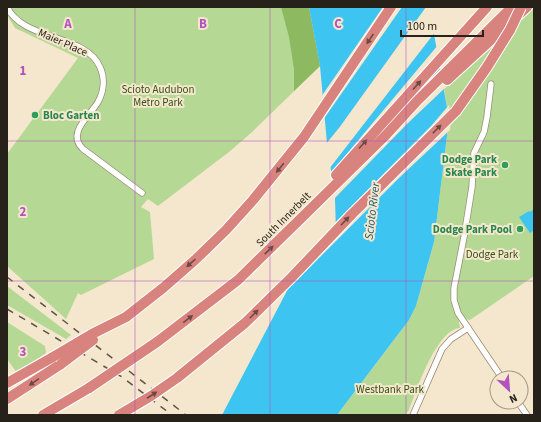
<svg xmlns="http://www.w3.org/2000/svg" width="541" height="422" viewBox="0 0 541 422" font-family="'Source Sans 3',sans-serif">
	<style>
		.green { fill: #b5d995 }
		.forest { fill: #8dba61 }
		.water { fill: #3ec4f0 }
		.pier { fill: #f4e7cd }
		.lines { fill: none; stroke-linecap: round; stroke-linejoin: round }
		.street-casing { stroke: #9a8d76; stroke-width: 7 }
		.highway-casing { stroke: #fff; stroke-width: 12 }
		.street { stroke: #fff; stroke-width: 5.5 }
		.highway { stroke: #d9837e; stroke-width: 10 }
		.rail { stroke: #5c5548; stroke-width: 1.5; stroke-dasharray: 7 7; stroke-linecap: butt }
		.highway-bridge-casing { stroke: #fff; stroke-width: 12; stroke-linecap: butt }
		.highway-bridge { stroke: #d9837e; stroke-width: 10 }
		.oneway { fill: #6e4941 }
		.grid { fill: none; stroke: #b252bb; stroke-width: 1; stroke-opacity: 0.55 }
		.leisure-dot { fill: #2e9e5b; stroke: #f4e7cd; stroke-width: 1.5 }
		.labels { text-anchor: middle; stroke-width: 4; stroke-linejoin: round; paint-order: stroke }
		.street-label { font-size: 11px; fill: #272219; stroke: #f4e7cd }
		.park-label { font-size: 11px; fill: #355113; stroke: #f4e7cd }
		.leisure-label { font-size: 11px; font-weight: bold; fill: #27864d; stroke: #f4e7cd; text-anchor: end }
		.water-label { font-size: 12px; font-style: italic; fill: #23586a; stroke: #f4e7cd }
		.grid-label { font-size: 13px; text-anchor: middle; font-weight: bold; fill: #b252bb; stroke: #f4e7cd; stroke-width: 4; stroke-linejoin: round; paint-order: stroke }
	</style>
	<rect width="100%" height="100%" fill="#f4e7cd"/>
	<g class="green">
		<polygon points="7,7 309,7 320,66 251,133 229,152 158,206 148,199 141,207 150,212 154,259 81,295 78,293 66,319 7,266 7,154 78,58 15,28 7,15"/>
		<path d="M 534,8 L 534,276 L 470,320 L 458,317 L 460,328 C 436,330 417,390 409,410 L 405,415 L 337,415 L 391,344 L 409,320 L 416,306 L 434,242 L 449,119 L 444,89 Z"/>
		<polygon points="7,286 71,335 66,339 7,305"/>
		<polygon points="7,322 45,346 46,353 17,373 7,359"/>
	</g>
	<polygon class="forest" points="281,7 309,7 320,66 294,91 294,69 289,37"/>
	<g class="water">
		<polygon points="309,7 431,7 434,34 449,119 434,242 416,306 409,320 337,415 222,415 290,285 336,234 335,198 327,143 320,66"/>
		<polygon points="534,209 533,218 534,230 530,233 519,217 529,211 530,212"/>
	</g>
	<g class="pier">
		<polygon points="383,7 402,7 323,120 321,97"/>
		<polygon points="426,7 433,7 436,31 329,169 325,145 339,128"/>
		<polygon points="438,45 442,63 400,110 442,67 446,87 407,124 333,200 330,174"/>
		<polygon points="449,105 451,119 450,130 399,178 283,294 289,284 334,233 334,224 432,125"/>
	</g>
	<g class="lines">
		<defs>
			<g id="street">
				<path d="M 7,7 C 23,41 86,34 100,67 C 105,78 104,91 98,102 C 90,116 66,133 83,149 L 142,193"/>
				<polyline points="491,84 487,117 484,132 474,153 472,187 464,237 454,288 454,300 458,313 502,378"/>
				<polyline points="518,402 527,415"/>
				<polyline points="413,415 442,349 451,339 468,328"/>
			</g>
			<g id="highway">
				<polyline points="447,80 527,7"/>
				<polyline points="336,175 487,7"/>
				<polyline points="126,317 163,288 195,260 226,230 253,200 304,137 391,7"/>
				<polyline points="157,342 238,280 386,135 418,100 512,7"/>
				<polyline points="7,383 53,357"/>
				<polyline points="7,399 61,364"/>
				<polyline points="43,415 89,388"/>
			</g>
		</defs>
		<use href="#street" class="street-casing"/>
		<use href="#highway" class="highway-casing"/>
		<use href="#street" class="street"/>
		<use href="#highway" class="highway"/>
		<g class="rail">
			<polyline points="7,277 186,415"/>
			<polyline points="7,309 122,377 172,415"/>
		</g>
		<defs>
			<g id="highway-bridge">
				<polyline points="53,357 92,334 126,317"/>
				<polyline points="61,364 93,340"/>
				<polyline points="89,388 157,342"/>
				<polyline points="119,415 151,396 177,378 245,323 292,277 352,214 456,111 487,67 510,30 521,7"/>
			</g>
		</defs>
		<use href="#highway-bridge" class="highway-bridge-casing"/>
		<use href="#highway-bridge" class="highway-bridge"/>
	</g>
	<defs><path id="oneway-solid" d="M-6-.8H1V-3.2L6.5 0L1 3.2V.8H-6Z"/></defs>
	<g class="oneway">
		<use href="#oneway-solid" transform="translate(370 39) rotate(124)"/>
		<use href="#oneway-solid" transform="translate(417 85) rotate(-48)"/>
		<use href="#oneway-solid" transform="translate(437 129) rotate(-45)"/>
		<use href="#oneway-solid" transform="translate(363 144) rotate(-48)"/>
		<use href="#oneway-solid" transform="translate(280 168) rotate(129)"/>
		<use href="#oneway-solid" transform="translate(345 221) rotate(-46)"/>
		<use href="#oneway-solid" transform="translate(269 250) rotate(-44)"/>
		<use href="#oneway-solid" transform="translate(191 263) rotate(138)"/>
		<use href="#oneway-solid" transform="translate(254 314) rotate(-45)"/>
		<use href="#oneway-solid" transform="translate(188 319) rotate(-37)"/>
		<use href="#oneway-solid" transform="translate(34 382) rotate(146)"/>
		<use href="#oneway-solid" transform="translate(152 395) rotate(-33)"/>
	</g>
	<path class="grid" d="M 135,7 L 135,415M 270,7 L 270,415M 406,7 L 406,415M 7,141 L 534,141M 7,281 L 534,281"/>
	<g class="leisure-dot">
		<circle cx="35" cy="115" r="4"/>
		<circle cx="505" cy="165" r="4"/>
		<circle cx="520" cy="229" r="4"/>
	</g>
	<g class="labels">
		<g class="street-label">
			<text transform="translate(63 42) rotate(24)" y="4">Maier Place</text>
			<text transform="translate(283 219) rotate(-45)" y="4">South Innerbelt</text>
		</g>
		<g class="park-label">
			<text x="158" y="93">Scioto Audubon<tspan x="158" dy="13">Metro Park</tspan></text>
			<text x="492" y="258">Dodge Park</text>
			<text x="390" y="393">Westbank Park</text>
		</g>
		<g class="leisure-label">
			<text x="43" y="119" text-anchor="start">Bloc Garten</text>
			<text x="497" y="163">Dodge Park<tspan x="497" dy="13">Skate Park</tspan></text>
			<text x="512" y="233">Dodge Park Pool</text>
		</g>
		<g class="water-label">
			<text transform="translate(372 211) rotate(-83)" y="4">Scioto River</text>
		</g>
	</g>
	<g class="grid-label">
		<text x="68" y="28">A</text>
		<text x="203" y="28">B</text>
		<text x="338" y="28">C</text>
		<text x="23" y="75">1</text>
		<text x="23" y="216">2</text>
		<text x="23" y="356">3</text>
	</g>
	<rect width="541" height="422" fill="none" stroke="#272219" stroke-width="16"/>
	<g transform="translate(509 390) rotate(154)"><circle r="19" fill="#f4e7cd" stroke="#a29885"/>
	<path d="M0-3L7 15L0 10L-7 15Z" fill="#b252bb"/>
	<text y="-6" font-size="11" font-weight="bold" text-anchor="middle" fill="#272219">N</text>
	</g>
	<path d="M401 30v6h82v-6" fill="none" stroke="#272219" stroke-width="2"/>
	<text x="407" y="30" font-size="12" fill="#272219" stroke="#f4e7cd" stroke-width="3" paint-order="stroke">100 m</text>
</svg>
